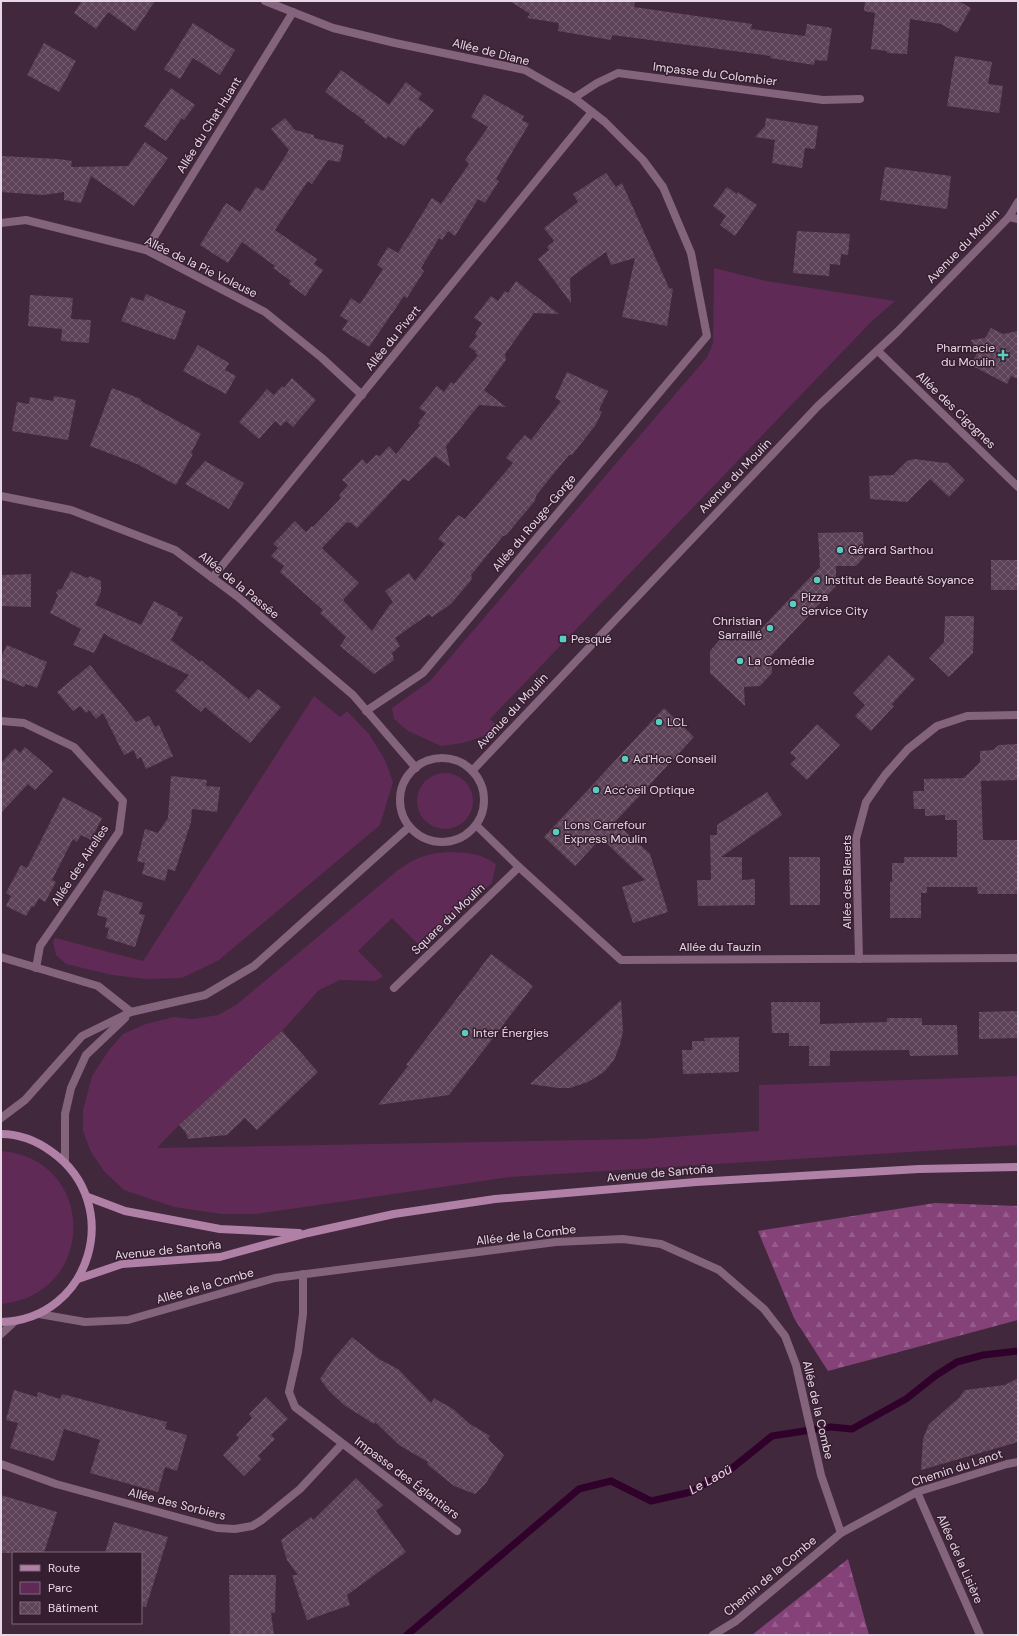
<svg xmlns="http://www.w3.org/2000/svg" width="1019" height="1636" viewBox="0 0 1019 1636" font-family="'DM Sans',sans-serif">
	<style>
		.green { fill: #602a57 }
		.forest { fill: url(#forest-firs) }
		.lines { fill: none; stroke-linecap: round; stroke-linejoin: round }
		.stream { stroke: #30012a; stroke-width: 7 }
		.building { fill: url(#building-cross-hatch) }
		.street { stroke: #83647c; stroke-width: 8 }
		.secondary { stroke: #b180a6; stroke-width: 8 }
		.poi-dot { fill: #58cebf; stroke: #361e31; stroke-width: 1.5 }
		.labels { text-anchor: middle; stroke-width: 3; stroke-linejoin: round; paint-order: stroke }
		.street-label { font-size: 12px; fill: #e8d7e4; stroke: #361e31 }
		.poi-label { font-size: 12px; fill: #e8d7e4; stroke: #361e31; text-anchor: start }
		.water-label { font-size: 13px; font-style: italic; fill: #fcd4f3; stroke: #361e31 }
	</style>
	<defs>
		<pattern id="forest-firs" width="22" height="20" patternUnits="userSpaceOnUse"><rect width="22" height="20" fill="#854279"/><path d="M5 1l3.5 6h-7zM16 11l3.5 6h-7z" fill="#965d8c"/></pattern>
		<pattern id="building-cross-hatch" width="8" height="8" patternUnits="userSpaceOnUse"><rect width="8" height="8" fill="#5d4258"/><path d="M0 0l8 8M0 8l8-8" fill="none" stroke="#745d70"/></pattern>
	</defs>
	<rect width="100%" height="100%" fill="#41283c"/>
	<g class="green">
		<polygon points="714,268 766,281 895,301 871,322 490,719 496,724 487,735 463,743 441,746 408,731 394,719 392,708 430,681 707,357 713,343"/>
		<polygon points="314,696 340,717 347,711 369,734 385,760 393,782 380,825 219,960 182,978 146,979 112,975 66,964 56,955 53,942 55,938 143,961"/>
		<circle cx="445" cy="801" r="28"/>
		<path d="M 448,852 C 468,853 478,852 496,864 L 492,883 L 422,948 L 392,918 L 358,951 L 383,976 L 376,981 L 340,980 L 319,990 L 282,1031 L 179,1125 L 157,1148 L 641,1139 L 759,1131 L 759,1085 L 1018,1076 L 1018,1145 L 510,1177 L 256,1214 L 222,1214 L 174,1207 L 124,1190 L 104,1171 L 91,1152 L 83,1131 L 83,1110 L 92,1076 L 109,1050 L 123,1034 L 146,1024 L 174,1017 L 193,1019 L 218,1015 L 236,1005 L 398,870 C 418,857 424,854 448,852 Z"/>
		<path d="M 1,1151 C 96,1158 99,1294 1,1304 Z"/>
	</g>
	<g class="forest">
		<polygon points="935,1203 1018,1206 1018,1320 828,1371 794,1318 758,1231"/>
		<polygon points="848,1559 869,1635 752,1635"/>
	</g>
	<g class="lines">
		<polyline class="stream" points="407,1635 579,1489 611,1481 651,1501 691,1492 731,1469 772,1436 830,1427 852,1429 906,1399 935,1376 957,1362 983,1355 1018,1351"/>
	</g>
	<g class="building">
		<polygon points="82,1 155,1 135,31 108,12 96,29 74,13"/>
		<polygon points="510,1 635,1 634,7 752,24 751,29 805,36 807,24 832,28 827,61 815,60 814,65 770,58 771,56 681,44 612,35 611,40 558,31 559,23 527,18 530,14"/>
		<polygon points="865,1 958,1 971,8 957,33 941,24 910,19 907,54 887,53 887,51 871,49 875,13 864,11"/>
		<polygon points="193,23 235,50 220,75 193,58 180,79 164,69"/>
		<polygon points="44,43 76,61 59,92 27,75"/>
		<polygon points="955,56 992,62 988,84 1003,86 999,113 947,106"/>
		<polygon points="341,70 389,105 406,82 422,94 418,99 434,110 420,128 418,127 404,146 388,136 386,139 364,122 365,121 325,92"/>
		<polygon points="171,88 195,105 184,120 182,118 166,141 144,126"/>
		<polygon points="484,94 524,116 522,120 529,124 496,179 499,181 485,203 478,199 455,236 448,231 442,240 439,238 421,268 424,271 407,298 404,296 369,347 342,330 348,321 340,316 351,298 360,304 383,269 377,265 388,247 398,253 432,198 441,204 469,164 465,160 488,127 471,117"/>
		<polygon points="285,118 295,130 314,135 314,138 344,145 340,162 328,160 312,184 308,181 275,230 317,259 314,264 323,270 305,296 289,284 291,281 273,268 275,266 242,242 228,263 200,245 226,203 240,212 256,187 263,191 289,150 271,129"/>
		<polygon points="766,118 818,126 815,149 805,148 802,168 772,163 775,140 755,137 765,126"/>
		<polygon points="145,142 168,158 134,206 91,176 81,203 64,200 64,192 43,195 1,192 1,156 59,159 72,161 71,167 128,166"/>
		<polygon points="885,167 951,176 947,209 880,200"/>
		<polygon points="606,173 616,187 622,183 669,288 673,289 667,326 622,317 635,258 611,265 606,252 570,278 571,303 538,259 549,250 547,247 554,241 544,228 578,202 573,194"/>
		<polygon points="727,187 737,194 738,192 757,205 735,236 720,225 726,216 713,206"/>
		<polygon points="797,231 850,234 848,255 841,254 840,265 830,264 829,276 793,273"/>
		<polygon points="516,281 559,314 534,313 505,354 506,360 484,390 506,407 479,405 446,446 450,467 435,456 409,481 403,479 357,528 350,522 349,523 347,522 322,548 359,583 343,600 372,631 389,606 393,602 385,591 409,573 415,581 445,544 438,539 458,515 465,519 513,463 506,458 515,446 525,435 531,440 561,401 555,398 567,372 608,391 599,410 602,412 595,426 572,455 569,455 550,478 536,496 535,501 506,535 503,536 471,575 472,579 451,604 432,617 429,614 395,638 400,646 392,653 394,660 374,674 340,646 346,637 320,613 323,610 280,572 284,566 271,556 278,548 273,544 295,521 306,532 312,526 313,527 341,498 339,495 348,485 342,480 362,459 367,464 376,455 380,456 389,446 396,454 420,425 418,423 426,413 419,408 437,386 444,392 451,382 454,384 478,355 475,353 476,351 469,347 477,336 475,334 482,323 474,318 491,296 498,301 505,291 508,293"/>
		<polygon points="146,294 186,311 175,340 121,321 131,297 143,301"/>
		<polygon points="30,295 73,298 71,319 91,320 89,343 61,341 62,329 28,326"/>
		<polygon points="991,328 1003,334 1018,331 1018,379 1011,376 1007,384 971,365 977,353 971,340 985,338"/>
		<polygon points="198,345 229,363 225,370 236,376 226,394 183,371"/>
		<polygon points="292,378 316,400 293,427 286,421 281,426 275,421 259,439 239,422 267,389 274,395 282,386 284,388"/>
		<polygon points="112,388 141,399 141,401 201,434 191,453 193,454 176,485 137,464 90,446"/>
		<polygon points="54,396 76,400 68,440 12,431 17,402 29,404 30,397 53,401"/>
		<polygon points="914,459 945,463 947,462 965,480 949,497 930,479 907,502 870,499 869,476 893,475 907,461"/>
		<polygon points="205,461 244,483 229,509 185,484"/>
		<polygon points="863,532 864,557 856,566 836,566 836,586 771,656 772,673 760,686 744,687 745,706 710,673 710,651 723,636 756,634 820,567 818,533"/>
		<rect x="991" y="560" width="27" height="30"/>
		<polygon points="71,571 87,578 90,576 101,581 101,592 95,605 141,625 154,601 178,613 177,615 183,617 171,640 200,662 201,660 249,699 258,689 281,707 250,743 205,707 201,712 175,691 189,675 109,637 104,633 94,653 73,645 81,629 50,613 58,595 56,593 59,589 61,590"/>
		<polygon points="31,574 31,607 1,606 1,575"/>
		<polygon points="945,616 974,616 973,653 949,677 929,658 944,642"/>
		<polygon points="7,645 47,662 37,688 26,684 24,687 1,678 1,657"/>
		<polygon points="889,655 915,679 892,704 894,706 871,731 855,716 865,705 853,693"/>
		<polygon points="90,665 136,722 149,716 155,727 159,725 173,756 146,769 141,757 137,759 134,750 124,755 103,713 96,719 89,710 86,713 80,706 73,711 57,692"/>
		<polygon points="664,708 694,737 615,822 650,854 668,912 633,923 622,887 645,880 601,838 575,866 544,837"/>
		<polygon points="817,724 840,745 807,780 790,764 796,758 790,753"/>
		<polygon points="1018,744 1018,780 981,781 983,840 1018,840 1018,894 978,894 977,887 927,887 927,893 921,893 921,918 890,918 890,882 892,882 892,863 904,863 904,857 957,857 957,820 945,820 945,815 925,816 925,809 914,809 913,791 924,791 924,779 964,778 980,762 980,751 993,750 999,745"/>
		<polygon points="25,747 53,771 35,790 28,784 1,813 1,763 15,748 20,753"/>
		<polygon points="171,776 207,780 206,786 220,787 217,812 192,809 191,822 175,871 168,869 165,881 142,874 145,863 137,861 145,829 158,833 168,818"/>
		<polygon points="767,792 782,815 721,857 742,857 742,880 755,879 755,905 698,906 697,880 711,880 710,835 717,835 717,825"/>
		<polygon points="63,797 102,818 91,840 81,835 77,842 73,839 52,880 56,882 45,902 39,898 34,907 32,906 26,916 6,906 11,896 6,893 21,865 27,868"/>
		<polygon points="789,857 820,857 820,905 790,905"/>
		<polygon points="104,890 143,903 139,914 145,915 135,947 106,938 109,929 105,927 107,918 97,915"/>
		<polygon points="491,954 533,986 449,1095 378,1105 408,1066 406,1065"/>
		<polygon points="621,1000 623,1031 620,1045 614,1060 604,1072 588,1082 570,1088 558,1088 530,1084"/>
		<polygon points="771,1002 820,1002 820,1024 887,1022 887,1018 922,1018 922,1025 957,1025 958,1055 910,1056 909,1050 830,1051 830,1066 809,1066 809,1046 789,1046 789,1033 772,1033"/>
		<polygon points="1018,1011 1018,1038 979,1039 979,1012"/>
		<polygon points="282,1031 318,1072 257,1130 245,1118 227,1135 188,1139 186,1133 179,1125"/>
		<polygon points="739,1037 739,1072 683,1074 682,1050 692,1050 692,1041 705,1041 704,1038"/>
		<polygon points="352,1337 379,1359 398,1369 431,1403 434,1398 453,1409 470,1424 490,1436 488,1439 504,1455 486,1483 475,1494 454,1486 427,1464 428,1462 399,1445 375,1422 374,1424 344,1405 329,1391 320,1379 334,1358"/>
		<polygon points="1018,1378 1018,1442 921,1470 923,1439 929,1424 959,1398 965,1390 1005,1385"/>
		<polygon points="14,1390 37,1397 38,1392 60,1399 62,1394 167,1422 165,1429 187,1435 177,1471 165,1467 158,1492 90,1473 100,1440 64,1429 54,1461 10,1448 18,1423 6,1420"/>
		<polygon points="266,1397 288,1419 271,1435 275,1439 258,1456 261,1459 244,1476 223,1455 239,1438 236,1435 252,1418 249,1414"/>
		<polygon points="356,1478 383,1505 376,1511 406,1552 347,1595 350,1605 307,1620 292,1575 298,1575 287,1560 281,1540 311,1517 313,1520"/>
		<polygon points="1,1495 57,1512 44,1553 1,1553"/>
		<polygon points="114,1522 168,1537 146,1607 141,1606 141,1553 105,1553"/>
		<polygon points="229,1575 276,1575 275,1613 271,1613 274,1635 230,1635"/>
	</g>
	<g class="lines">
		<g class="street">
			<polyline points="265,1 333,28 395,43 525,70 574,98 605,122 643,160 663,187 691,253 707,336 423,673 366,711"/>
			<polyline points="574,98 597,83 618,73 823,100 860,99"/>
			<polyline points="1009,217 1018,219"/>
			<polyline points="1,223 26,220 146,250 265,312 322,358 362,395"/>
			<polyline points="146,250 293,12"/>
			<polyline points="878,351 1018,487"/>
			<polyline points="1,496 71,510 175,550 238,597 353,695 416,768"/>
			<polyline points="212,578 592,112"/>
			<polyline points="1,721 24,723 74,747 123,801 119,832 40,946 36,968"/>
			<circle cx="442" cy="800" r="42"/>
			<polyline points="472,771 818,406 897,332 1009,217 1018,202"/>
			<polyline points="476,825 519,867 621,960 1018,958"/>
			<polyline points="1,957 98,986 131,1012"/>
			<polyline points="859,959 856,839 866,802 885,775 908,749 937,726 967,716 1018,715"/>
			<polyline points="394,988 519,867"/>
			<polyline points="1,1118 25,1100 82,1036 131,1012 205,995 254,966 409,827"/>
			<polyline points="65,1161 65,1114 71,1088 86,1055 125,1018"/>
			<polyline points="303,1274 303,1314 298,1352 289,1392 295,1407 457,1531"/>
			<polyline points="39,1314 85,1322 128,1320 275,1278 556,1242 623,1239 661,1244 719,1270 764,1309 785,1336 796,1365 821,1475 841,1533"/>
			<polyline points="1,1334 14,1322"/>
			<polyline points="1,1464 56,1484 217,1528 235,1529 252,1526 262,1520 300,1489 342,1444"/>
			<polyline points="917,1492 980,1635"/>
			<polyline points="713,1635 736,1621 841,1533 917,1492 1007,1464 1018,1462"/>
		</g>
		<g class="secondary">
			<path d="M 1,1134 C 19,1134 37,1141 52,1152 C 125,1204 91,1320 1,1322"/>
			<polyline points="88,1197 125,1211 220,1229 299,1233"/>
			<polyline points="78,1279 122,1264 220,1257 308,1233 394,1214 495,1199 696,1182 919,1169 1018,1167"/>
		</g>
	</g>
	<g class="poi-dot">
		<path d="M1001 349h4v4h4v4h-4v4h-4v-4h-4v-4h4z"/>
		<circle cx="840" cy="550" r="4"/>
		<circle cx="817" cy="580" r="4"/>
		<circle cx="793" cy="604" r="4"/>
		<circle cx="770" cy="628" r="4"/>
		<rect x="559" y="635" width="8" height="8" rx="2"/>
		<circle cx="740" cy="661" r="4"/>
		<circle cx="659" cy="722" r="4"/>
		<circle cx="625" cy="759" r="4"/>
		<circle cx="596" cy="790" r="4"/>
		<circle cx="556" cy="832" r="4"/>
		<circle cx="465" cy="1033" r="4"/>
	</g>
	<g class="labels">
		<g class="street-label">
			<text transform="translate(491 52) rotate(14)" y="4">Allée de Diane</text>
			<text transform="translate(715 74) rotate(7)" y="4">Impasse du Colombier</text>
			<text transform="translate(209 125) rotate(-58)" y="4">Allée du Chat Huant</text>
			<text transform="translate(963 246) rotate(-46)" y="4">Avenue du Moulin</text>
			<text transform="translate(201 267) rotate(26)" y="4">Allée de la Pie Voleuse</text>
			<text transform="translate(393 338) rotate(-51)" y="4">Allée du Pivert</text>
			<text transform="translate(956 410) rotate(44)" y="4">Allée des Cigognes</text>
			<text transform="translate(735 476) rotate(-46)" y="4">Avenue du Moulin</text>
			<text transform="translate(534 523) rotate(-50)" y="4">Allée du Rouge-Gorge</text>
			<text transform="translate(239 585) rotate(39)" y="4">Allée de la Passée</text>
			<text transform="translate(512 711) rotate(-47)" y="4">Avenue du Moulin</text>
			<text transform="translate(80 865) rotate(-57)" y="4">Allée des Airelles</text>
			<text transform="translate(847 882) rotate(-90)" y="4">Allée des Bleuets</text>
			<text transform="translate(448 919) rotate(-44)" y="4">Square du Moulin</text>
			<text x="720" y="951">Allée du Tauzin</text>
			<text transform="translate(660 1173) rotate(-5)" y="4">Avenue de Santoña</text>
			<text transform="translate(526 1235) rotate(-7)" y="4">Allée de la Combe</text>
			<text transform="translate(168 1250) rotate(-6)" y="4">Avenue de Santoña</text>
			<text transform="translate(205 1286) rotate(-16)" y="4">Allée de la Combe</text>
			<text transform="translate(818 1410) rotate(77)" y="4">Allée de la Combe</text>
			<text transform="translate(957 1468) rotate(-18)" y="4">Chemin du Lanot</text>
			<text transform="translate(407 1478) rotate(37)" y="4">Impasse des Églantiers</text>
			<text transform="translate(177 1504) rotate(14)" y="4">Allée des Sorbiers</text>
			<text transform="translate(960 1559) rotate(66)" y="4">Allée de la Lisière</text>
			<text transform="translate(770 1576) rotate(-40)" y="4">Chemin de la Combe</text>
		</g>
		<g class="poi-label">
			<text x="995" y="352" text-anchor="end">Pharmacie<tspan x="995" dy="14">du Moulin</tspan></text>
			<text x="848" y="554">Gérard Sarthou</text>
			<text x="825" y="584">Institut de Beauté Soyance</text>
			<text x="801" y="601">Pizza<tspan x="801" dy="14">Service City</tspan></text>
			<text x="762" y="625" text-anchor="end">Christian<tspan x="762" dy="14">Sarraillé</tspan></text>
			<text x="571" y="643">Pesqué</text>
			<text x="748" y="665">La Comédie</text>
			<text x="667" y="726">LCL</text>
			<text x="633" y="763">Ad'Hoc Conseil</text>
			<text x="604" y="794">Acc'oeil Optique</text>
			<text x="564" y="829">Lons Carrefour<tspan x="564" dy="14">Express Moulin</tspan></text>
			<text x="473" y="1037">Inter Énergies</text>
		</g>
		<g class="water-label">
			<text transform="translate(710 1479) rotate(-29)" y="5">Le Laoü</text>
		</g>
	</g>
	<rect width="1019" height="1636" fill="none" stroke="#e8d7e4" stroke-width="4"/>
	<rect x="12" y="1552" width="130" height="72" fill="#361e31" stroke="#7d6879"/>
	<rect x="20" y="1565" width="20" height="6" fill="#b180a6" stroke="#7d6879"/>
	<text x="48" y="1572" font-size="12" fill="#e8d7e4">Route</text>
	<rect x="20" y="1582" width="20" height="12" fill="#602a57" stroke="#7d6879"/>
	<text x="48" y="1592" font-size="12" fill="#e8d7e4">Parc</text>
	<rect x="20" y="1602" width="20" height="12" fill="url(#building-cross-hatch)" stroke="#7d6879"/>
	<text x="48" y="1612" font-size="12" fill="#e8d7e4">Bâtiment</text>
</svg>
